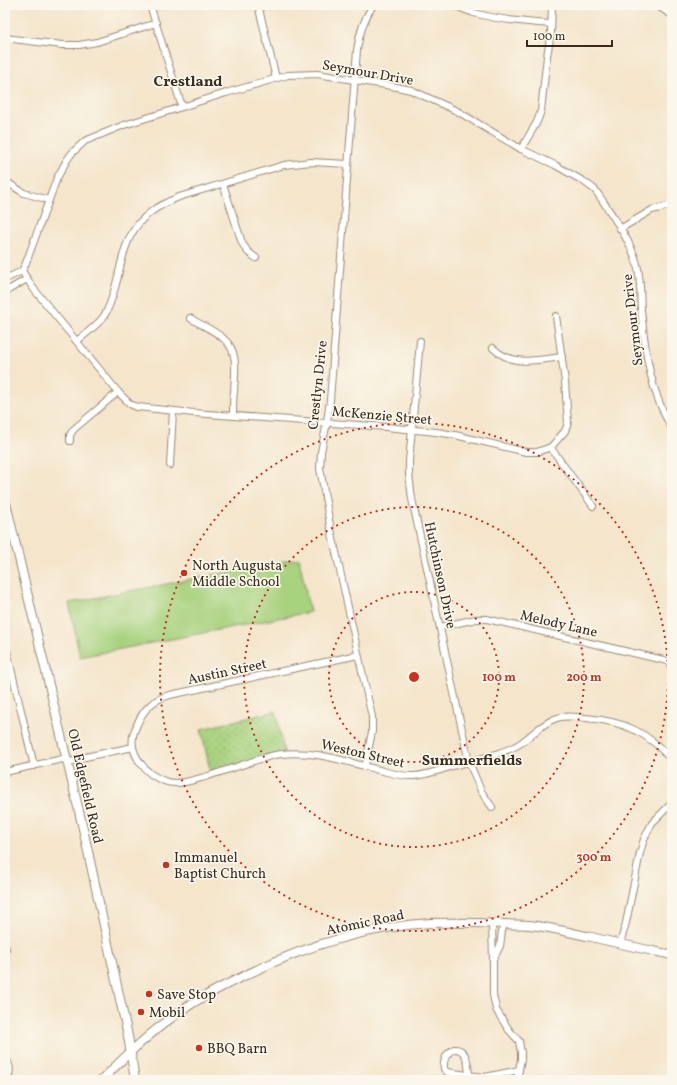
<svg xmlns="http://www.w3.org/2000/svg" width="677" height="1085" viewBox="0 0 677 1085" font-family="Vollkorn,serif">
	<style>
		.grass { fill: url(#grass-dots); stroke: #717e4e }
		.garden { fill: #a7d27e; stroke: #717e4e }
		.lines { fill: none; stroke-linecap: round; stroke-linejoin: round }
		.street-casing { stroke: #988874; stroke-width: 8 }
		.secondary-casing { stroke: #988874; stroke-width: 10 }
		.street { stroke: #fff; stroke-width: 6 }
		.secondary { stroke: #fff; stroke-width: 8 }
		.ring { fill: none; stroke: #c8321e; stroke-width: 2; stroke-dasharray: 2 4 }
		.poi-dot { fill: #c8321e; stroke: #fbf7ec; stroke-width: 1.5 }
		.labels { text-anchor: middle; stroke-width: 3.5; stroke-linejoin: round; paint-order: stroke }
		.street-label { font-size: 14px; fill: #3b2a1e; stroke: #fbf7ec }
		.poi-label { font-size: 14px; fill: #3b2a1e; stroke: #fbf7ec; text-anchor: start }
		.neighbourhood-label { font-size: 15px; font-weight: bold; fill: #3b2a1e; stroke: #fbf7ec }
		.centre { fill: #c8321e; stroke: #fbf7ec; stroke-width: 2 }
		.ring-label { font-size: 12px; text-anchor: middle; font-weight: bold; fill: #c8321e; stroke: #fbf7ec; stroke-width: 3.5; stroke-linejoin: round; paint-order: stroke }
	</style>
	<defs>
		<pattern id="grass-dots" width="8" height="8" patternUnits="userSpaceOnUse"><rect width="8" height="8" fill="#a7d27e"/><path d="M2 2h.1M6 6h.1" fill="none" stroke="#91b46c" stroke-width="1.8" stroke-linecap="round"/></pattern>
	</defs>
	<rect width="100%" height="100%" fill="#fbf7ec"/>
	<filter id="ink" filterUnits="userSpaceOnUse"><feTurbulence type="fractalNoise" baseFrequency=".025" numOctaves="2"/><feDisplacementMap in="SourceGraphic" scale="8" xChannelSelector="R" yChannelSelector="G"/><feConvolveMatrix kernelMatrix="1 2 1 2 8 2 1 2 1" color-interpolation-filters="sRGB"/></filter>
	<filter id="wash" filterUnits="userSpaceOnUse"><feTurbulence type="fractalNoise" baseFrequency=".012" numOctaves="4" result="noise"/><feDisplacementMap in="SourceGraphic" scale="16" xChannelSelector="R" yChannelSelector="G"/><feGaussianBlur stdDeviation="0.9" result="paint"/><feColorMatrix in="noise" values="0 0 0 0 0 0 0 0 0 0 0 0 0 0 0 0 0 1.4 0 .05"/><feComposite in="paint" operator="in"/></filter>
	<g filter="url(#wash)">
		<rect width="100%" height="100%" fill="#f4e5cb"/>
		<polygon class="grass" points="276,711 284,752 211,775 201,729"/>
		<polygon class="garden" points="299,558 310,612 80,657 69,603"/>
	</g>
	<g filter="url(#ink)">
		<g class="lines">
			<defs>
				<g id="street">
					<polyline points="150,5 182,107"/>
					<polyline points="258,5 276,78"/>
					<path d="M 454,5 C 461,8 467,11 474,13 C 499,20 525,22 551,24"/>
					<polyline points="5,38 62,45 79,45 97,42 156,23"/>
					<polyline points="521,149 537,122 541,111 547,56 551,33 552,5"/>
					<polyline points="5,181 24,193 49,200"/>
					<polyline points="223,184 242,243 248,252 256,258"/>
					<polyline points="620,229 652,210 672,205"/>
					<polyline points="5,279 22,271"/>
					<polyline points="5,292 27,279"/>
					<path d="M 556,316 L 565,382 L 568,423 L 565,431 L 551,447 L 537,452 L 526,452 L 455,435 L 436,432 L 386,427 L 194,413 L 137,407 L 130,404 L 118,392 L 33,288 L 22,271 L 26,263 L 57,178 L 67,160 L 72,153 L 85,141 L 124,125 L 169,111 L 226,93 L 288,75 L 317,74 L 392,86 L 411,90 L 457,111 L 521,149 L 555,165 L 583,181 L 594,189 L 598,194 C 612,215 631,241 637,264 C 641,279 640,295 641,310 C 645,350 650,393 672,428"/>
					<path d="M 190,318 C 201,325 214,330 224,339 C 239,351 235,374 234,391 C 233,399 233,407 233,415"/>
					<path d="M 77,341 C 86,333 97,326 104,316 C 110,307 113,295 116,284 C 120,269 123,250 130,237 C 140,216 159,205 179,197 L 284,165 L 311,162 L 348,164"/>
					<polyline points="420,341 409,461 409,474 412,499 469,762 481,791 492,807"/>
					<path d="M 493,348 C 512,367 538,360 562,357"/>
					<polyline points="70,441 70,435 74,429 118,392"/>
					<polyline points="551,448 593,506"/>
					<polyline points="170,465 173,411"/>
					<polyline points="440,627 476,619 487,619 672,662"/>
					<polyline points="5,643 34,766"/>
					<path d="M 358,655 L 170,695 C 153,699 142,711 136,727 C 133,733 132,741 133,747 C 135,757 143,768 151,774 C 158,779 167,783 176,783 C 187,783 197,779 208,776 C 217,773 227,770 236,767 C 251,762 266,756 281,754 C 313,750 344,761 375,769 C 388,772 401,777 414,776 C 428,775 440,770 453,766 C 473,760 497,756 516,746 C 530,738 541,723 557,718 C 567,715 576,717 586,718 C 623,721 649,732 672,761"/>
					<polyline points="67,763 85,757 133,747"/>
					<path d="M 365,766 L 372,732 L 372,717 L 330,525 L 320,468 L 321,452 L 327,422 L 330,400 L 357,50 C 359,34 364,19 373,5"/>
					<polyline points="5,772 67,758"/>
					<polyline points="492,923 493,961 493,995 496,1009 498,1013 509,1030 519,1041 521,1053 521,1059 517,1080"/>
					<polyline points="620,944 626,923 640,853 644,839 652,823 672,803"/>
					<polyline points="5,946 6,949"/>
					<polyline points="494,958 500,946 502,931 504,924"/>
					<path d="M 454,1049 C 467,1048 468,1064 469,1074 L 467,1075 L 447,1072 L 444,1069 C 443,1061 446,1053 454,1049 Z"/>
					<path d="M 5,1058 C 11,1065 11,1072 7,1080"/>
					<polyline points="467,1075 485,1077 519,1070"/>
				</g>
				<g id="secondary">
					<polyline points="658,5 672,14"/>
					<polyline points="5,499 82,824 128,1036 135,1080"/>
					<path d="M 102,1080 C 127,1054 154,1029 184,1009 C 203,996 223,986 244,976 C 302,947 365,927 430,923 C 455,922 480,923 505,924 C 513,925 521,924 529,925 C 549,927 568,932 587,936 C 615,943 644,949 672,955"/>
				</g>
			</defs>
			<use href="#street" class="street-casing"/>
			<use href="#secondary" class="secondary-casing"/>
			<use href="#street" class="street"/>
			<use href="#secondary" class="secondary"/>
		</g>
	</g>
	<g class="ring">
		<circle cx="414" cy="677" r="85"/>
		<circle cx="414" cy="677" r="170"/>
		<circle cx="414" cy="677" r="254"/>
	</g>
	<g class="poi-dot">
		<circle cx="184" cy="573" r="4"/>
		<circle cx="166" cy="865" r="4"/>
		<circle cx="149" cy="994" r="4"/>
		<circle cx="141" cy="1012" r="4"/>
		<circle cx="199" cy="1048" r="4"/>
	</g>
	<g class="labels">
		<g class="street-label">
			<text transform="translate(368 72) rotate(10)" y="5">Seymour Drive</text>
			<text transform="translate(632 320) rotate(-97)" y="5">Seymour Drive</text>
			<text transform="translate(317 385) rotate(-84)" y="5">Crestlyn Drive</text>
			<text transform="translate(382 415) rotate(5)" y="5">McKenzie Street</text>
			<text transform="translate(441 575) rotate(78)" y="5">Hutchinson Drive</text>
			<text transform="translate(559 623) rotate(13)" y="5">Melody Lane</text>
			<text transform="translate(227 671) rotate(-12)" y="5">Austin Street</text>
			<text transform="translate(363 753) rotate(13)" y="5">Weston Street</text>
			<text transform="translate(86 786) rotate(77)" y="5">Old Edgefield Road</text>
			<text transform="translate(365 922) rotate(-12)" y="5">Atomic Road</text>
		</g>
		<g class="poi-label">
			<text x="192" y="570">North Augusta<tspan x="192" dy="16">Middle School</tspan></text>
			<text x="174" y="862">Immanuel<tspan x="174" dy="16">Baptist Church</tspan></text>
			<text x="157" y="999">Save Stop</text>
			<text x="149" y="1017">Mobil</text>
			<text x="207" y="1053">BBQ Barn</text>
		</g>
		<g class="neighbourhood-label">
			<text x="188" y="86">Crestland</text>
			<text x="472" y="765">Summerfields</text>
		</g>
	</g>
	<circle cx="414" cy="677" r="6" class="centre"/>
	<g class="ring-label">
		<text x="499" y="681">100 m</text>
		<text x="584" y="681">200 m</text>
		<text x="594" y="861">300 m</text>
	</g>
	<rect width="677" height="1085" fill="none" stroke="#fbf7ec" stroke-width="20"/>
	<path d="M527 40v6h85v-6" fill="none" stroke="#3b2a1e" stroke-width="2"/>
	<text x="533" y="40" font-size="12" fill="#3b2a1e" stroke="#fbf7ec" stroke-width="3" paint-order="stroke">100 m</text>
</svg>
